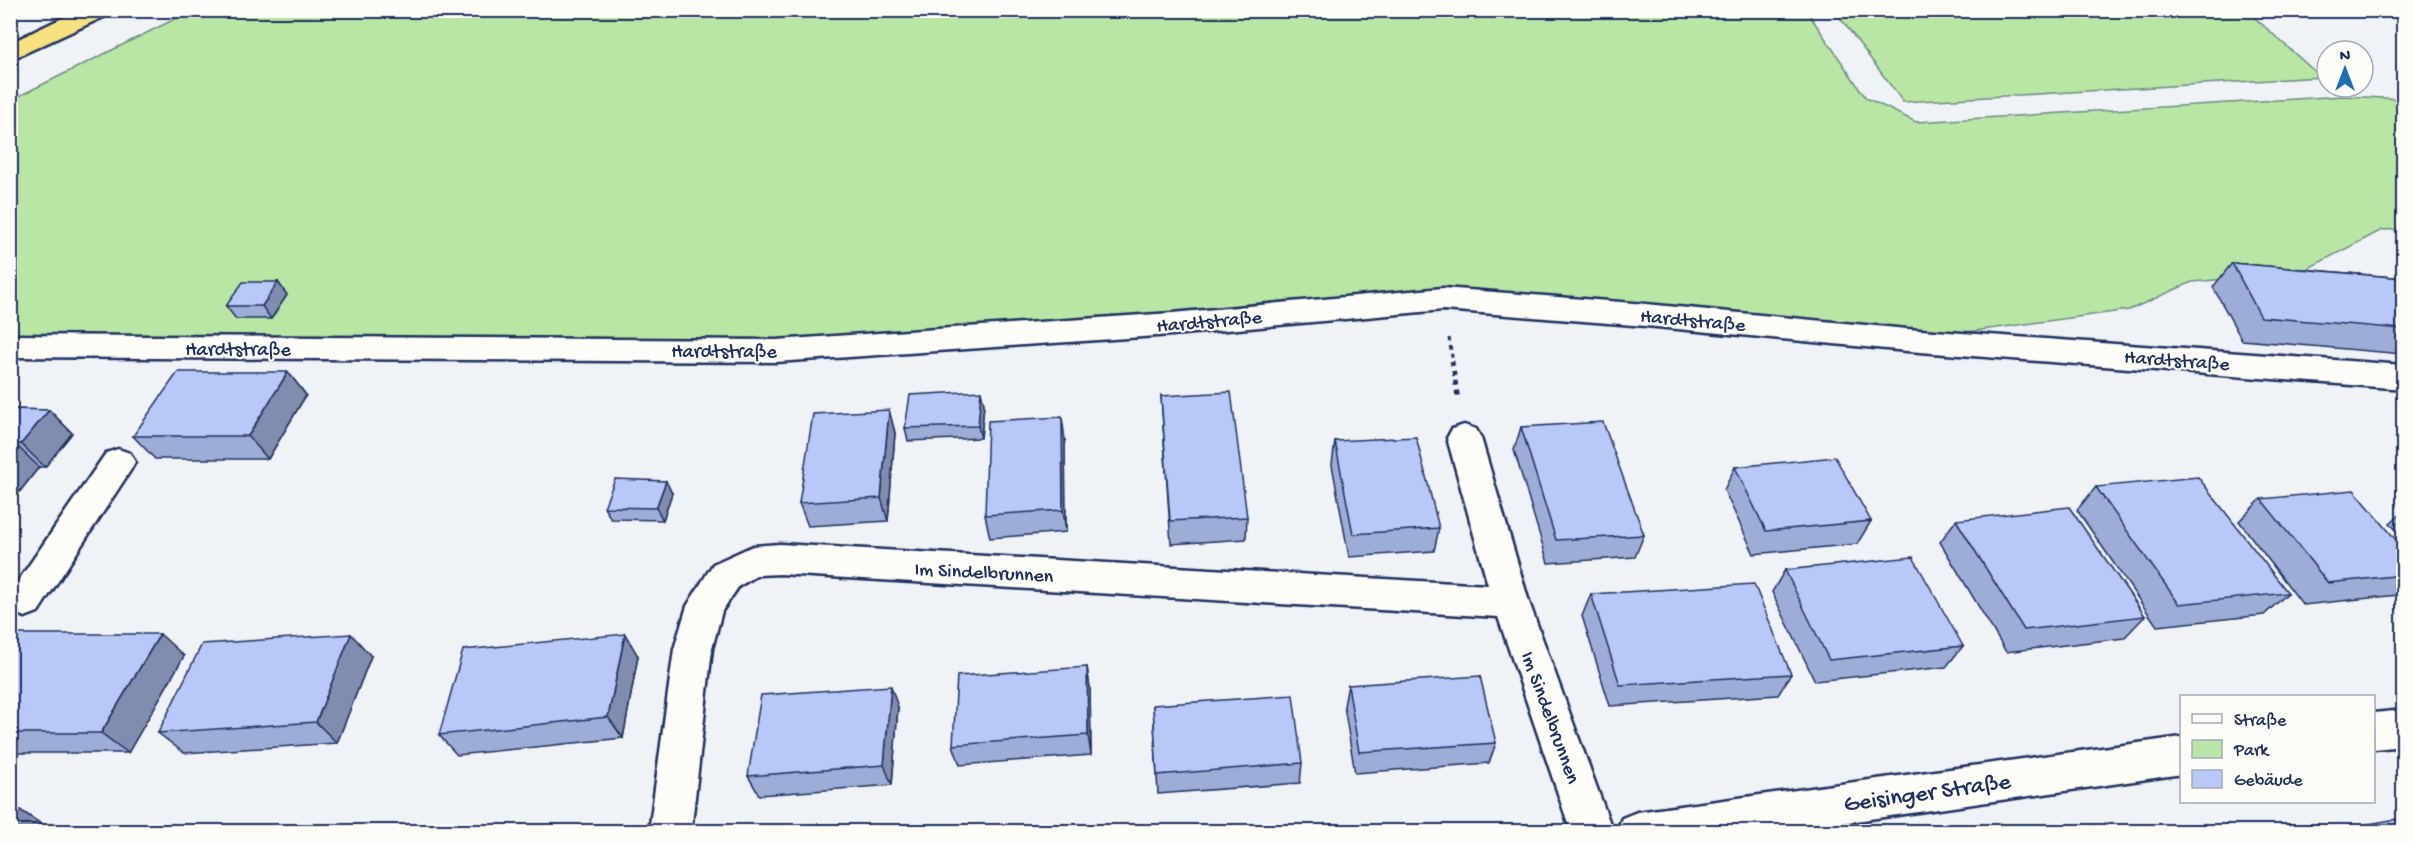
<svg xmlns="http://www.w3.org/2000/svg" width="2414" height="842" viewBox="0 0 2414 842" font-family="'Gochi Hand',sans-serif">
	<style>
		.green { fill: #b9e6a4; stroke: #6a8a81; stroke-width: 1.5 }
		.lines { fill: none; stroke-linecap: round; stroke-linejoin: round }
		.minor-casing { stroke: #1b2f5e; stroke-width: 5 }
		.highway-casing { stroke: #1b2f5e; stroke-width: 5 }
		.path-far1 { stroke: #1b2f5e; stroke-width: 3; stroke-dasharray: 4 4; stroke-linecap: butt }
		.path { stroke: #1b2f5e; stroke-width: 4.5; stroke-dasharray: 5 5; stroke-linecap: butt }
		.minor { fill: #fdfcf7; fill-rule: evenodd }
		.highway { fill: #f7e281; fill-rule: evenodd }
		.wall { fill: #9eadd6; stroke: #1b2f5e; stroke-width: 1.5 }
		.shaded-wall { fill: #818dae; stroke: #1b2f5e; stroke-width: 1.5 }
		.building { fill: #b8c9f9; stroke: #1b2f5e; stroke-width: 1.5 }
		.labels { text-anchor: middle; stroke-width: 4.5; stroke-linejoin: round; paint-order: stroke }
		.street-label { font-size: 20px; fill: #1b2f5e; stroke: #fdfcf7 }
		.near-street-label { font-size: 24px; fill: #1b2f5e; stroke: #fdfcf7 }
	</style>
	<rect width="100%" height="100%" fill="#eff2f7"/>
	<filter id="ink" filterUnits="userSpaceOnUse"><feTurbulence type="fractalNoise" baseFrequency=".0167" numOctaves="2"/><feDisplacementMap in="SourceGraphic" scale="12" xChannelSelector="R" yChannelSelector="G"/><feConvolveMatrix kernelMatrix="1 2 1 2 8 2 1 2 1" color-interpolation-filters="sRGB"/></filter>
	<g filter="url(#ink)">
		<g class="green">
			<polygon points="1806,10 1866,98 1916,122 2343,96 2403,99 2403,229 2382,230 2299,273 2192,282 2129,310 1907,340 1443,299 776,351 11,346 11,100 191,11"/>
			<polygon points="1835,11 2247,11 2321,77 1903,102"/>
		</g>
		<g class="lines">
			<defs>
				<g id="minor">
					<polygon points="1443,288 1646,304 1907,329 2404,365 2404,389 1907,351 1646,326 1443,310 1172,335 776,362 10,357 10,335 776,340 1172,313"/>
					<polygon points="1464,425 1476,429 1481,438 1529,602 1613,832 1571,832 1498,617 780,574 758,575 739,586 722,611 712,649 691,832 649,832 674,649 687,606 713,564 753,546 780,544 1488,585 1447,438 1452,429"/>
					<polygon points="118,449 130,453 135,462 130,471 38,612 25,617 12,612 12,590 106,453"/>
					<polygon points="2404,710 2404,746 2374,749 2374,713"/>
					<polygon points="2182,737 2182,774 1780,832 1616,832 1622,818 1637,812"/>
				</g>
				<polygon id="highway" points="79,10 111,10 108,15 10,60 10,43"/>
			</defs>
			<use href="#minor" class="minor-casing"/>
			<use href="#highway" class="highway-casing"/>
			<polyline class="path-far1" points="1449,338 1453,363"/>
			<polyline class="path" points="1452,361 1458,398"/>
			<use href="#minor" class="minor"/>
			<use href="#highway" class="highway"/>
		</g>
		<g class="wall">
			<polygon points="2232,263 2403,278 2403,354 2242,340 2213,287"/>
			<polygon points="278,282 287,295 271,319 236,319 226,306"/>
			<polygon points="288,372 306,395 268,459 155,459 133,436"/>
			<polygon points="1161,396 1247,517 1246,539 1171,544"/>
			<polygon points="984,404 981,438 908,441 905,428"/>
			<polygon points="10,409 49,410 72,433 45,467 39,467 10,504"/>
			<polygon points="889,410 895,433 888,521 808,526 799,503"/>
			<polygon points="1521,427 1644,535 1635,557 1548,563 1514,450"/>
			<polygon points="1065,440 1066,532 990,538 985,515"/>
			<polygon points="1335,441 1439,528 1434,551 1349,557 1332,465"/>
			<polygon points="1735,467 1871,521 1857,544 1754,554 1724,490"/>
			<polygon points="2096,487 2288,593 2264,615 2157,626 2077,510"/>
			<polygon points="672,493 663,520 611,519 604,507"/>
			<polygon points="2261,499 2403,548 2403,591 2398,595 2303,605 2239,521"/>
			<polygon points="2403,511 2403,538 2390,523"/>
			<polygon points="1956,520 2145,616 2124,638 2006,652 1940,542"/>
			<polygon points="1785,570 1963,646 1946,667 1815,681 1772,592"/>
			<polygon points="1591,594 1791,674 1778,695 1610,706 1582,616"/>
			<polygon points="10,637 184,656 128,753 10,753"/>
			<polygon points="371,656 337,743 184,753 158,733"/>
			<polygon points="638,656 623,738 457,755 439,735"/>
			<polygon points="1087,667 1090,688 1091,755 960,765 953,745"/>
			<polygon points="1348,685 1496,743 1489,763 1355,773 1344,706"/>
			<polygon points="1153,705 1302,763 1300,783 1158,794"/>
			<polygon points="898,707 892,785 759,795 748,776"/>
			<polygon points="2363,825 2403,831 2352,831"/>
		</g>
		<g class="shaded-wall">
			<polygon points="278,282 287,295 271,319 262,306"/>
			<polygon points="288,372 306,395 268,459 248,436"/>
			<polygon points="981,391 984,404 981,438 978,426"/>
			<polygon points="49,410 72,433 45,467 21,444"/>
			<polygon points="889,410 895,433 888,521 881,498"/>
			<polygon points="1062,417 1065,440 1066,532 1063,510"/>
			<polygon points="15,444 39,467 10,504 10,449"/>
			<polygon points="666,481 672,493 663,520 656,508"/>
			<polygon points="160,634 184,656 128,753 101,733"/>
			<polygon points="351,634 371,656 337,743 316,722"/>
			<polygon points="625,634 638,656 623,738 608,717"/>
			<polygon points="1087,667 1090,688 1091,755 1088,735"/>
			<polygon points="891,686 898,707 892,785 884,765"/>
			<polygon points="17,808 46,827 44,831 10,831 10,818"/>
		</g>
		<g class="building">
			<polygon points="2232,263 2403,278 2403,329 2261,317"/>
			<polygon points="243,282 278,282 262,306 226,306"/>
			<polygon points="178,372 288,372 248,436 133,436"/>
			<polygon points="981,391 978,426 905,428 910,395"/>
			<polygon points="1231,392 1247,517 1170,521 1161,396"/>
			<polygon points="10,409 49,410 21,444 15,444 10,449"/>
			<polygon points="889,410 881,498 799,503 813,414"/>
			<polygon points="1062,417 1063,510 985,515 988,421"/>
			<polygon points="1603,422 1644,535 1556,540 1521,427"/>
			<polygon points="1416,437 1439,528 1353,534 1335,441"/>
			<polygon points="1835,457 1871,521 1766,531 1735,467"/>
			<polygon points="2198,477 2288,593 2179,604 2096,487"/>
			<polygon points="615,479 666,481 656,508 604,507"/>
			<polygon points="2354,490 2403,548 2403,575 2328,583 2261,499"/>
			<polygon points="2069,507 2145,616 2024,630 1956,520"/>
			<polygon points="1913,557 1963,646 1829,660 1785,570"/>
			<polygon points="1754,584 1791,674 1620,685 1591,594"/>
			<polygon points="12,634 160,634 101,733 10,733 10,637"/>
			<polygon points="351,634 316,722 158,733 202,644"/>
			<polygon points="625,634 608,717 439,735 463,650"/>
			<polygon points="1087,667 1088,735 953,745 957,676"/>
			<polygon points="1480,676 1496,743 1359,752 1348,685"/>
			<polygon points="891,686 884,765 748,776 761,695"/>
			<polygon points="1293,695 1302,763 1157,775 1153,705"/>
			<polygon points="10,808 17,808 10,818"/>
			<polygon points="2403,818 2403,831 2368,831 2363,825"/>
			<polygon points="2167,825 2171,831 2111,831"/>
		</g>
	</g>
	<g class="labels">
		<g class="street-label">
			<text transform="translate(1693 319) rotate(5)" y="7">Hardtstraße</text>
			<text transform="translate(1209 320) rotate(-5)" y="7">Hardtstraße</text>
			<text x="238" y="355">Hardtstraße</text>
			<text x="724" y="357">Hardtstraße</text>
			<text transform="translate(2177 359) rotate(4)" y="7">Hardtstraße</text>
			<text transform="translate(984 571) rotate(3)" y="7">Im Sindelbrunnen</text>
			<text transform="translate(1552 717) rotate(70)" y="7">Im Sindelbrunnen</text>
		</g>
		<g class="near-street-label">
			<text transform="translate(1927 791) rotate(-8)" y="8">Geisinger Straße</text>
		</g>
	</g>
	<rect width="2414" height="842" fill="none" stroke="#fdfcf7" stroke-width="36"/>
	<rect x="18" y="18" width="2378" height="806" fill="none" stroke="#1b2f5e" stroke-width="2" filter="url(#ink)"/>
	<rect x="2180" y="695" width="195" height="108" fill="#fdfcf7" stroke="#a3aaba" stroke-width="1.5"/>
	<rect x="2192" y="714" width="30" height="9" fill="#fdfcf7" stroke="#a3aaba" stroke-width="1.5"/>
	<text x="2234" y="725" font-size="18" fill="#1b2f5e">Straße</text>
	<rect x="2192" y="740" width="30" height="18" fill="#b9e6a4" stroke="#a3aaba" stroke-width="1.5"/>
	<text x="2234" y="755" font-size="18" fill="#1b2f5e">Park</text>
	<rect x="2192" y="770" width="30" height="18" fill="#b8c9f9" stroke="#a3aaba" stroke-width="1.5"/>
	<text x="2234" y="785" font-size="18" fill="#1b2f5e">Gebäude</text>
	<g transform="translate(2345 69)"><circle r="28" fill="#fdfcf7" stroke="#a3aaba" stroke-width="1.5"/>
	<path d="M0-4.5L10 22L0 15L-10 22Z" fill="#1f6fb2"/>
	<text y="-9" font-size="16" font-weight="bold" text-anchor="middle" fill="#1b2f5e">N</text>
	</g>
</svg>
